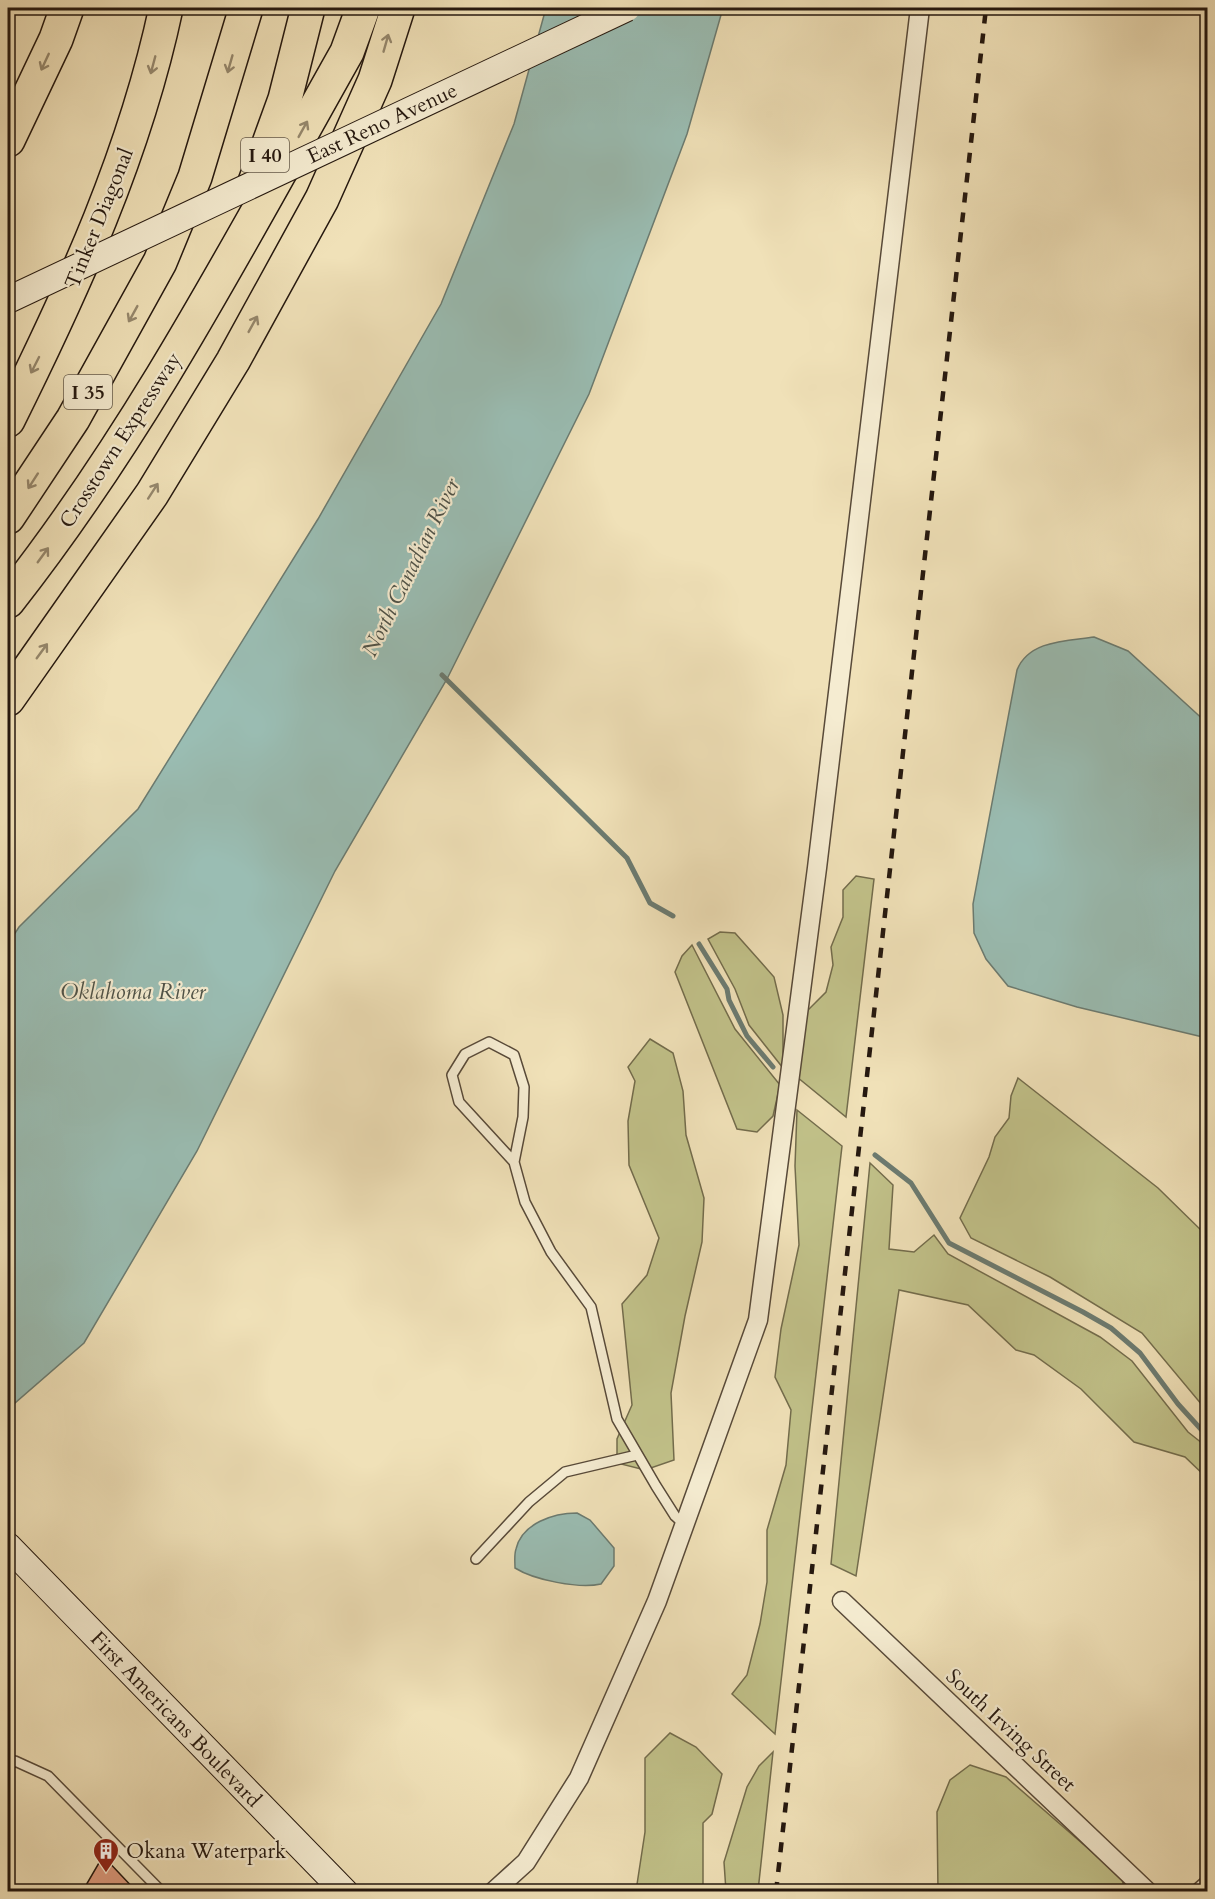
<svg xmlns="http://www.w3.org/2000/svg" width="1215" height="1899" viewBox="0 0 1215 1899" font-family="Cardo,serif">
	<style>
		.green { fill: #c1c189; stroke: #736c4c; stroke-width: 1.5 }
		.water { fill: #9abdb3; stroke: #6b7b71; stroke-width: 1.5 }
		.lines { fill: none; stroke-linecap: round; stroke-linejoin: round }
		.stream { stroke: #6b7b71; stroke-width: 5 }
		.building { fill: #de9b7e; stroke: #25180f; stroke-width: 1.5 }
		.service-casing { stroke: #584a39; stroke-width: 12 }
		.minor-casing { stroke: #584a39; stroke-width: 21 }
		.secondary-casing { stroke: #25180f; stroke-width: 28 }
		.motorway-casing { stroke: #25180f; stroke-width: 36 }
		.service { stroke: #f5ecd1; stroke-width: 9 }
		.minor { stroke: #f5ecd1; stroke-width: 18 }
		.secondary { stroke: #f5ecd1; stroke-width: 26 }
		.motorway { stroke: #f0e1b8; stroke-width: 33 }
		.rail { stroke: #25180f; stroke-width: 4.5; stroke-dasharray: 10 10; stroke-linecap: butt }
		.secondary-bridge-casing { stroke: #25180f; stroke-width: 28; stroke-linecap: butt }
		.secondary-bridge { stroke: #f5ecd1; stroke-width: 26 }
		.oneway { stroke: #95876c }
		.labels { text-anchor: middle; stroke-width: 4.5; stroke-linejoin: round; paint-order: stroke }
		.shield { fill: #f5ecd1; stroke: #635849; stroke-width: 1.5 }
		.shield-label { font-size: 20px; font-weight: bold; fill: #25180f }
		.street-label { font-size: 21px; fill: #25180f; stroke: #f5ecd1 }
		.poi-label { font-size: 21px; fill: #25180f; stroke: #f5ecd1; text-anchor: start }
		.water-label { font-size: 22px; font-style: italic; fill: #4e5248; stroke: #f5ecd1 }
	</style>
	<rect width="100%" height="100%" fill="#f0e1b8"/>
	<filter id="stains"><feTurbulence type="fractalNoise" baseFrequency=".00333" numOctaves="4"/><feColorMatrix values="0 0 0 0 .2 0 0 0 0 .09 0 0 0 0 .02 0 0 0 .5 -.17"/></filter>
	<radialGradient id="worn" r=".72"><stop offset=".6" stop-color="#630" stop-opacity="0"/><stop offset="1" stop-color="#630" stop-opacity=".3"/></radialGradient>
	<g class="green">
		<polygon points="856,876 874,879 846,1117 797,1077 807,1011 826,992 833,965 831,947 843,917 843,890"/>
		<polygon points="720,932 735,933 774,977 783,1015 783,1068 749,1025 735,989 708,939"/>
		<polygon points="692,945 735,1029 780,1085 773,1116 757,1132 737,1129 675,972 682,956"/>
		<polygon points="650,1039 673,1053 683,1091 686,1135 704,1198 702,1242 685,1316 671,1393 674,1460 645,1470 617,1463 617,1439 632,1405 622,1304 647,1275 659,1238 629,1165 628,1121 635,1081 628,1067"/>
		<polygon points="1018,1078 1158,1188 1207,1236 1207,1411 1142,1333 1050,1277 971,1238 960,1218 989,1157 995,1137 1009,1118 1011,1096"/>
		<polygon points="797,1110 842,1146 775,1734 732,1694 747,1675 760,1624 767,1582 767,1530 786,1465 791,1410 775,1377 781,1329 799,1245 795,1166"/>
		<polygon points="870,1163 893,1185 889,1249 914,1252 934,1235 948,1254 1100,1337 1132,1361 1188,1432 1207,1447 1207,1478 1185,1457 1134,1442 1081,1389 1034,1355 1016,1350 968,1305 899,1290 856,1576 831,1564"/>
		<polygon points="670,1733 696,1747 722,1774 712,1814 703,1823 703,1891 636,1891 645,1832 645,1758"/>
		<polygon points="773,1752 758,1891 726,1891 724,1862 747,1787 759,1766"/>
		<polygon points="970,1765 1006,1777 1106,1864 1122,1879 1125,1891 938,1891 937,1812 950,1780"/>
	</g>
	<g class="water">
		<polygon points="546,8 723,8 687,134 589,394 447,679 335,871 197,1151 84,1343 8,1409 8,944 19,927 138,809 318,519 441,304 514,124"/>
		<path d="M 1094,637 L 1128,651 L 1207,723 L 1207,1038 L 1077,1007 L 1008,986 L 986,959 L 974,933 L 973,904 L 1017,670 C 1029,640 1067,641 1094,637 Z"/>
		<path d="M 577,1513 L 590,1520 L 614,1548 L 614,1566 L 601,1584 C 579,1589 534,1580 515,1568 C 515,1562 514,1555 516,1549 C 522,1523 554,1513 577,1513 Z"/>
	</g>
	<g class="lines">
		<g class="stream">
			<polyline points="442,675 627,858 650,903 673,916"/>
			<polyline points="699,944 727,989 729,1000 747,1036 773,1067"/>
			<polyline points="875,1155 911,1183 949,1243 1083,1312 1111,1328 1140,1353 1178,1404 1208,1437"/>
		</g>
	</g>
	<polygon class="building" points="103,1856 137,1892 82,1892"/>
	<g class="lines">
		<defs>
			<g id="service">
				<polyline points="514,1162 459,1102 452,1075 465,1054 489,1042 514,1055 524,1087 523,1117 514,1162 525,1202 551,1252 591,1307 617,1419 656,1486 675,1516 684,1524"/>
				<polyline points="476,1559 529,1502 565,1472 637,1455"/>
				<polyline points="8,1765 15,1761 48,1776 162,1892"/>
			</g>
			<g id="minor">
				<polyline points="842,1601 1148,1892"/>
				<polyline points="493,1892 526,1862 579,1778 657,1601 758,1320 817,868 920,8"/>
				<polyline points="1200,1892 1208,1885"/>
			</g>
			<polyline id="secondary" points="8,1546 345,1892"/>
			<g id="motorway">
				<polyline points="8,140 56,39 67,8"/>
				<polyline points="255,182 285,99 308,8"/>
				<path d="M 8,420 C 74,287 135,154 166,8"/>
				<polyline points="8,517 73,419 160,262 195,177 246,8"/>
				<path d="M 8,601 C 142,431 241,240 347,52 L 363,8"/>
				<polyline points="8,699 152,494 233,361 322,199 375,80 398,8"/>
			</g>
		</defs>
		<use href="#service" class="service-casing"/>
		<use href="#minor" class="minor-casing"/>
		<use href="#secondary" class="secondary-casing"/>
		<use href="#motorway" class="motorway-casing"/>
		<use href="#service" class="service"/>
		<use href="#minor" class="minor"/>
		<use href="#secondary" class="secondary"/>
		<use href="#motorway" class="motorway"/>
		<polyline class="rail" points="776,1892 986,8"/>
		<defs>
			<polyline id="secondary-bridge" points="8,300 627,8"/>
		</defs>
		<use href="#secondary-bridge" class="secondary-bridge-casing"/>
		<use href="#secondary-bridge" class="secondary-bridge"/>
	</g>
	<defs><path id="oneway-shaft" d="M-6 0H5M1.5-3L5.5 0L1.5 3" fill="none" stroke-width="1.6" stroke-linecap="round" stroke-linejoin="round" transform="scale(1.5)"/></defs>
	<g class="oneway">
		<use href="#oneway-shaft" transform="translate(386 43) rotate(-74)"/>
		<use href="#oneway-shaft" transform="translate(45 62) rotate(115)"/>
		<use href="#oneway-shaft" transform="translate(230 64) rotate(106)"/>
		<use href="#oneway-shaft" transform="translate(153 65) rotate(105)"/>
		<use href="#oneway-shaft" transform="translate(303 129) rotate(-61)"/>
		<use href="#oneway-shaft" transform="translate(133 314) rotate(119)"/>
		<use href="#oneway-shaft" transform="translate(253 324) rotate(-61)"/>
		<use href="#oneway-shaft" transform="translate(35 365) rotate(117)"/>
		<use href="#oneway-shaft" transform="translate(33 481) rotate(123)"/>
		<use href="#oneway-shaft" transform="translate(153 491) rotate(-57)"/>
		<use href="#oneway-shaft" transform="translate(43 555) rotate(-54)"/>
		<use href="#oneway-shaft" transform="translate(42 651) rotate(-54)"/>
	</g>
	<defs>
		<symbol id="building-pin" viewBox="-11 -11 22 30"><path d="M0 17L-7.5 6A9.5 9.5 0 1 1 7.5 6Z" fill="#8f2418" stroke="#f5ecd1"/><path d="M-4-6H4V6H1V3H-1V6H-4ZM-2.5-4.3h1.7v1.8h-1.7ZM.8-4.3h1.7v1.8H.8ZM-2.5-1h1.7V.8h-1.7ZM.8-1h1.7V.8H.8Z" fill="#fff"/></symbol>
	</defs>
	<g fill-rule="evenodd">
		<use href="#building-pin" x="91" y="1836" width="30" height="40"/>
	</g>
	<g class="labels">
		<g class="shield">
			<rect x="241" y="138" width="48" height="34" rx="4.5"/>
			<rect x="64" y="375" width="48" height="34" rx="4.5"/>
		</g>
		<g class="shield-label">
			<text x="265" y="162">I 40</text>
			<text x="88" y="399">I 35</text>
		</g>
		<g class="street-label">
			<text transform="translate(382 123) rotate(-25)" y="7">East Reno Avenue</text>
			<text transform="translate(99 218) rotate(-68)" y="7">Tinker Diagonal</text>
			<text transform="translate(120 440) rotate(-57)" y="7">Crosstown Expressway</text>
			<text transform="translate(176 1719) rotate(46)" y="7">First Americans Boulevard</text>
			<text transform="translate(1011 1730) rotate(43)" y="7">South Irving Street</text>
		</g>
		<g class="poi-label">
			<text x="126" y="1858">Okana Waterpark</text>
		</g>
		<g class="water-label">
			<text transform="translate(410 567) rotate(-64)" y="8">North Canadian River</text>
			<text x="133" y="999">Oklahoma River</text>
		</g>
	</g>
	<rect width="1215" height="1899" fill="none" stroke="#f0e1b8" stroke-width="30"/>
	<rect x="9" y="9" width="1197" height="1881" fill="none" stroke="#25180f" stroke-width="3"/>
	<rect x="15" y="15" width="1185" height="1869" fill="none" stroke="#25180f" stroke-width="1.5"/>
	<rect width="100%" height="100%" filter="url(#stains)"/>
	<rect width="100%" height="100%" fill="url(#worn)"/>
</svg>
